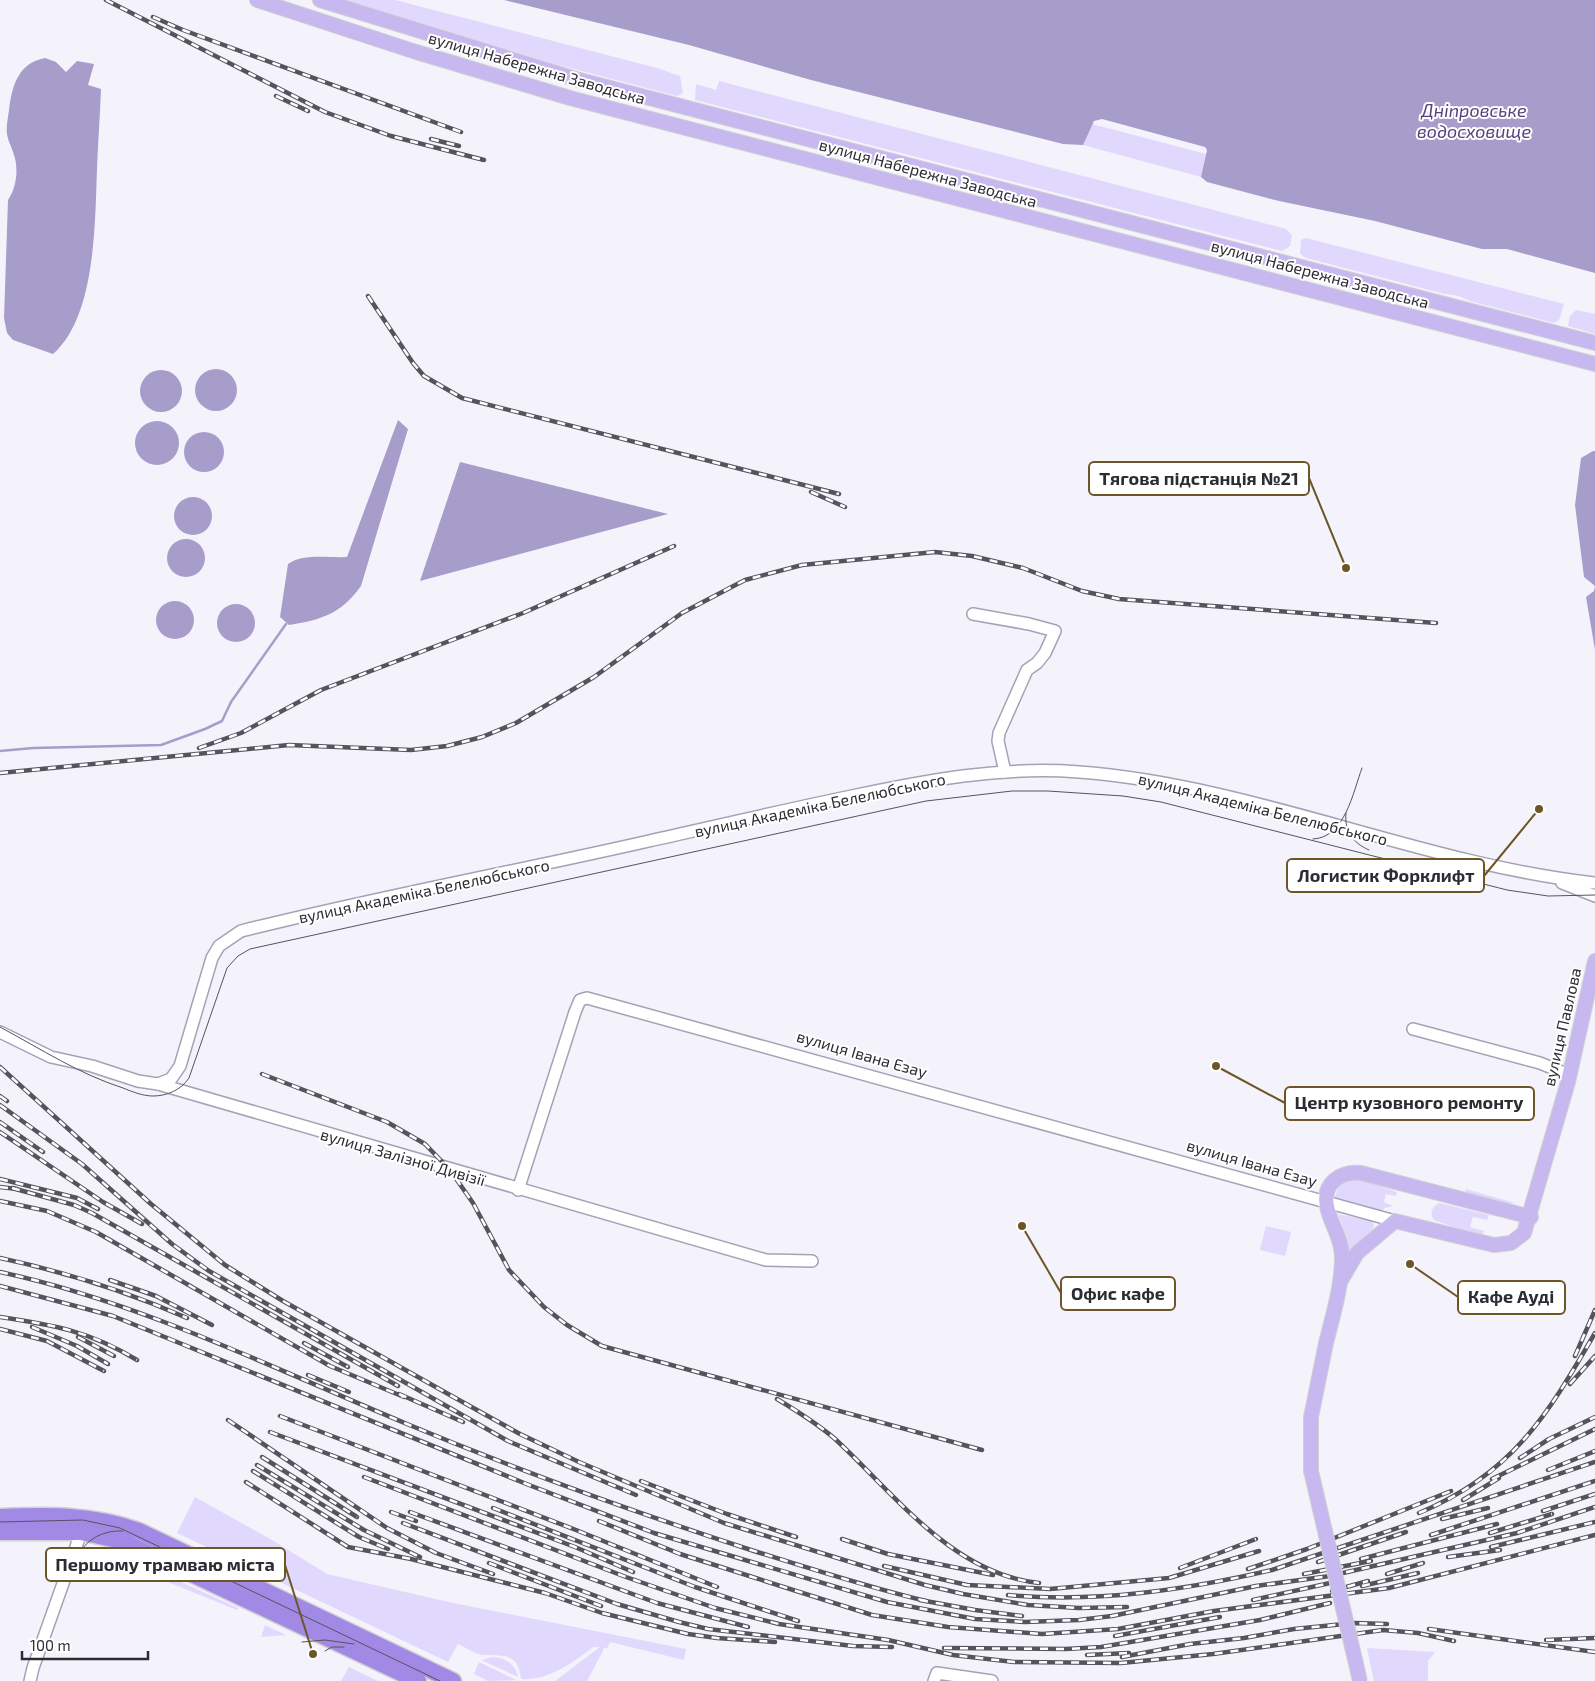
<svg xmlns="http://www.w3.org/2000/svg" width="1595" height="1681" viewBox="0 0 1595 1681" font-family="'Exo 2',sans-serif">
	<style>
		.green { fill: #e0d8fd }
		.water { fill: #a79dca }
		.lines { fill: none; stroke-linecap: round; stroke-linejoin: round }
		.stream { stroke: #a79dca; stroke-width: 2.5 }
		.minor-casing { stroke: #a6a1b7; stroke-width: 14 }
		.major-casing { stroke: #d1d1d2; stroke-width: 16 }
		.highway-casing { stroke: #d1d1d2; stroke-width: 19 }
		.minor { stroke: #fff; stroke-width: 11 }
		.major { stroke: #c7b8ef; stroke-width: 14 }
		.highway { stroke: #a189e5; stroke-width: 16 }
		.tram { stroke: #55545d; stroke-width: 1 }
		.rail-casing { stroke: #55545d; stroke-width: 4.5 }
		.rail { stroke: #fff; stroke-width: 2.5; stroke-dasharray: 8; stroke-linecap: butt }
		.major-bridge-casing { stroke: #d1d1d2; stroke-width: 16; stroke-linecap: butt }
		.major-bridge { stroke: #c7b8ef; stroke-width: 14 }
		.labels { text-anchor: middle; stroke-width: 4; stroke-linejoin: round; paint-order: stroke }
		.street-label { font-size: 16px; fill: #2d2c34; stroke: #fff }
		.water-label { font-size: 18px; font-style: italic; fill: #53437d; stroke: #fff }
		.leader { fill: none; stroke: #6c5625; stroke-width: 2 }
		.callout-dot { fill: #6c5625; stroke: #fff; stroke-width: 2 }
		.callout { fill: #fff; stroke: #6c5625; stroke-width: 2 }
		.callout-label { font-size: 18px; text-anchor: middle; font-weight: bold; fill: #2d2c34 }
	</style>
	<rect width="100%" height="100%" fill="#f4f3fc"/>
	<g class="green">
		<polygon points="347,0 395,0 657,68 680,76 683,93 677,96 555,64"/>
		<polygon points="719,81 1286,229 1292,235 1290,246 1282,251 695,100 696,84 716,90"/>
		<polygon points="1092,124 1206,154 1201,177 1083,145"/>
		<polygon points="1306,238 1564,304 1559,320 1554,323 1470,301 1459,296 1445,294 1306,258 1300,254 1301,240"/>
		<polygon points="1576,310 1595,314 1595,334 1568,326 1570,316"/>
		<polygon points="1357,1178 1397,1192 1396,1196 1386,1194 1384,1202 1393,1206 1385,1208 1379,1213 1334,1199 1340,1184"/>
		<polygon points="1466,1189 1515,1203 1503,1204 1465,1193"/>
		<path d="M 1439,1203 L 1489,1215 L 1487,1220 L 1473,1217 L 1470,1227 L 1484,1231 L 1482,1237 L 1434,1220 C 1429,1213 1432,1207 1439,1203 Z"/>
		<polygon points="1338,1214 1371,1221 1374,1224 1373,1229 1348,1252 1347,1237"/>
		<polygon points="1266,1226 1291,1232 1285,1256 1260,1250"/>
		<path d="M 195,1497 L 272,1540 L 327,1574 L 453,1603 L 686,1649 L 684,1660 L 610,1642 L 607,1648 L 602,1648 L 604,1649 L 587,1681 L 555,1681 L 600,1647 L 593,1647 C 574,1662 548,1681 521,1679 C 518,1652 504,1656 484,1655 C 476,1655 465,1647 458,1644 L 448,1662 L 177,1533 Z"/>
		<polygon points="105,1549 120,1554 238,1608 237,1610 96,1553 97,1550"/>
		<polygon points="265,1625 286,1635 261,1637"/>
		<polygon points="1367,1648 1435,1652 1428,1661 1428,1681 1374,1681"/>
		<path d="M 493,1657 C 505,1658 516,1664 518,1677 L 481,1660 Z"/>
		<polygon points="479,1662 516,1680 488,1681 474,1674"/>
		<polygon points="349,1667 378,1681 341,1681"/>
	</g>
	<g class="water">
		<polygon points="504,0 1595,0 1595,273 1507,249 1482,249 1375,221 1279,201 1207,182 1201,177 1207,150 1205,147 1102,119 1094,121 1083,145 1063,144 811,80 689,45"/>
		<path d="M 45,58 L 56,62 L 66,72 L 77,61 L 94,64 L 88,85 L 101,89 C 100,115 98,142 97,169 C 95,221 96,317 53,354 L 13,340 L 7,333 L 4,318 L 8,200 C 17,187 19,167 13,152 C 11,145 8,141 7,134 C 6,126 8,118 9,110 C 12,86 18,63 45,58 Z"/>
		<circle cx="216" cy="390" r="21"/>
		<circle cx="161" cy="391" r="21"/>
		<path d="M 398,420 L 408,429 L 361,586 C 341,614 321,620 289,625 L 280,617 L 288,564 C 303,553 328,558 347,557 Z"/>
		<circle cx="157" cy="443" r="22"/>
		<circle cx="204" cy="452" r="20"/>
		<polygon points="1593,451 1595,451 1595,650 1586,597 1594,591 1595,586 1584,577 1575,505 1581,458"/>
		<polygon points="460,462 668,514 420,581"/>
		<circle cx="193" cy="516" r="19"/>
		<circle cx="186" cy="558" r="19"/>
		<circle cx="175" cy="620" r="19"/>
		<circle cx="236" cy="623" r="19"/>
	</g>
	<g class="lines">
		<polyline class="stream" points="0,751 33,748 161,745 205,729 222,721 231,702 286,624"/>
		<defs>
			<g id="minor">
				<polyline points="973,614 1029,624 1055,631 1045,653 1037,663 1027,670 999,733 998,741 1005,772"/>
				<polyline points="1562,883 1595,896"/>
				<polyline points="1413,1029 1540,1063 1569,1075"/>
				<polyline points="0,1032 51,1057 92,1066 138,1081 158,1084 766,1260 812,1261"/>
				<path d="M 158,1084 L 171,1079 L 180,1066 L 212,958 L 219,946 L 241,931 C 376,897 513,872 649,841 C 716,826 784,810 852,796 C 928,780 1002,766 1079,772 C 1254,785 1421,864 1595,883"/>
				<polyline points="518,1190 575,1012 580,1000 587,998 1395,1221"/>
				<polyline points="30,1681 33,1668 83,1527"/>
				<polyline points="934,1681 937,1673 992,1681"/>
			</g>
			<g id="major">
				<polyline points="257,0 413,51 570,98 1595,364"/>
				<polyline points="320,0 576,79 1595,343"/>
				<polyline points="1340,1282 1357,1253 1395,1221 1494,1245 1511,1243 1524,1233 1568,1082 1595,961"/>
				<path d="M 1326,1343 C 1333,1315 1342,1286 1342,1257 C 1342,1237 1330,1224 1327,1206 C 1322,1183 1341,1171 1361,1173 L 1531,1217"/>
			</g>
			<g id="highway">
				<path d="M 0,1517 C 48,1515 93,1514 139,1531 L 453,1681"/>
				<polyline points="0,1532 81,1532 122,1541 418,1681"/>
			</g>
		</defs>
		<use href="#minor" class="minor-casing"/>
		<use href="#major" class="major-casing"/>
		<use href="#highway" class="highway-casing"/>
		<use href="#minor" class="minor"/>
		<use href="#major" class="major"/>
		<use href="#highway" class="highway"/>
		<g class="tram">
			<path d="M 1346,813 C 1344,831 1353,843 1369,850"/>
			<path d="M 1313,839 C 1345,838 1353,792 1362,768"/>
			<path d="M 0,1027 C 41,1049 79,1074 123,1088 C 133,1092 143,1096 153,1096 C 167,1096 181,1090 189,1078 L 227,968 L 238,956 L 250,949 L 926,801 L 1012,791 L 1048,791 L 1123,796 L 1161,802 L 1507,890 L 1548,896 L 1595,895"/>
			<polyline points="0,1522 83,1520 120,1528 440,1681"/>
			<path d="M 79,1553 C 89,1538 104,1530 123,1531"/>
			<polyline points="302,1642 325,1640 354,1644"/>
			<polyline points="325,1651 332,1647 344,1647"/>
		</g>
		<defs>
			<g id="rail">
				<polyline points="106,0 325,112 391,136 484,160"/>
				<polyline points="153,17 183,30 461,132"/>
				<polyline points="276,96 308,111"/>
				<polyline points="431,139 459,146"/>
				<polyline points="368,296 413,363 424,376 462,398 839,494"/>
				<polyline points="811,492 845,507"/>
				<polyline points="199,748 241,733 321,690 523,613 674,546"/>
				<polyline points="0,773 289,745 411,750 447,746 482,737 516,723 594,677 682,613 745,580 802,565 935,552 972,556 1023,568 1082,591 1119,599 1436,623"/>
				<polyline points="0,1067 151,1204 225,1265 283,1301 450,1395 520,1434 579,1462 724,1523 925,1585 963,1594 1028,1605 1079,1608 1127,1607"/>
				<polyline points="262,1074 387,1122 425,1144 450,1170 473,1203 509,1270 544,1307 567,1325 602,1346 982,1450"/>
				<polyline points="0,1096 7,1101"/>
				<polyline points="0,1105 82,1164 172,1244 209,1271 508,1441 636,1495"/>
				<polyline points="0,1122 43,1152"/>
				<polyline points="0,1132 103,1202 142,1224"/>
				<polyline points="0,1179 77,1198 98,1209"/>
				<polyline points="0,1187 17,1189"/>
				<polyline points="12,1188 74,1205 92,1213 398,1386"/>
				<polyline points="0,1201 47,1211 96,1232 330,1366 404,1397"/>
				<path d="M 0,1258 C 65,1272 126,1291 187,1318"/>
				<path d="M 0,1272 C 140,1302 275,1369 407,1424 C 520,1471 634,1512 751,1550 C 809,1568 867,1587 926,1601"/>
				<polyline points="110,1280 156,1296 212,1325"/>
				<polyline points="0,1286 113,1316 529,1485 654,1533 887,1602 975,1619 1025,1622 1079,1620 1112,1616 1256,1586 1330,1576 1517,1533 1595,1507"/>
				<path d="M 0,1317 C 54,1325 89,1331 137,1360"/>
				<polyline points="32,1327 77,1346 108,1364"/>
				<polyline points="0,1329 47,1341 104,1371"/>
				<polyline points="78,1337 114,1356"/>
				<polyline points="304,1343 348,1367"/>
				<polyline points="1575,1356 1595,1310"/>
				<polyline points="308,1375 349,1392"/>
				<polyline points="1570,1384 1595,1356"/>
				<polyline points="399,1394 463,1422"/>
				<path d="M 777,1399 C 797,1411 816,1423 834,1438 C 894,1493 952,1574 1039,1583"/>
				<polyline points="280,1416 576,1530 717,1587"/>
				<polyline points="228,1420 387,1528 436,1553 493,1574"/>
				<polyline points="270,1432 575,1547 633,1572"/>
				<polyline points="262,1457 357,1517"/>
				<polyline points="1520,1458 1549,1439 1595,1417"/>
				<polyline points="257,1465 364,1530 420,1557"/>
				<polyline points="1548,1470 1595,1451"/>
				<polyline points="253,1471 359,1537 388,1549"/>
				<polyline points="364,1477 626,1577 715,1608 779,1624 888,1640 953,1655 1014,1662 1121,1663 1213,1654 1383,1630 1418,1633 1454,1641"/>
				<polyline points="1492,1479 1595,1429"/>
				<polyline points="641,1481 727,1514 796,1537"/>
				<polyline points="246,1482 348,1547 411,1559 545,1593 602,1613 688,1634 717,1638 775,1642"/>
				<polyline points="1463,1500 1499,1478"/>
				<polyline points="493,1508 695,1587 798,1621"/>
				<polyline points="1543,1511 1595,1494"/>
				<polyline points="391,1512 416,1521"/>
				<polyline points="410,1512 657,1603 748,1627"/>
				<path d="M 1419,1513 C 1512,1474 1547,1416 1595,1333"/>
				<polyline points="1442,1519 1488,1508"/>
				<polyline points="599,1521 680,1554 872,1615 948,1627 1042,1634 1118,1629 1214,1611 1389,1588 1595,1535"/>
				<polyline points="403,1523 617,1604 679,1622 708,1629 853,1646 892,1647"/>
				<polyline points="1490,1533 1552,1514"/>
				<polyline points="1431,1535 1595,1481"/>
				<polyline points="842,1539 888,1554 993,1575"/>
				<polyline points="1491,1547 1595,1522"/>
				<polyline points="1448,1557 1500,1550"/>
				<polyline points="1361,1559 1497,1524"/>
				<polyline points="1318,1562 1406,1532"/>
				<polyline points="489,1563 601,1606"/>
				<polyline points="884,1566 967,1585 1050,1589 1169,1578 1259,1551"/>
				<polyline points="1180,1568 1256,1539"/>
				<polyline points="1248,1569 1307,1549 1451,1491"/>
				<polyline points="1304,1574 1371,1561"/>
				<polyline points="1387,1574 1423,1563"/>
				<polyline points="1362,1586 1418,1573"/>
				<polyline points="1332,1591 1368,1581"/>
				<path d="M 1008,1595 C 1097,1603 1186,1590 1272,1570 L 1595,1462"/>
				<polyline points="920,1600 975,1610 1022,1616"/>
				<polyline points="1253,1600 1339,1581"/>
				<polyline points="1429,1629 1595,1652"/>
				<polyline points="1115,1636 1220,1617"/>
				<polyline points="1546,1640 1595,1638"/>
				<polyline points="944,1648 1066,1649 1101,1647 1260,1620 1330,1603"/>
				<polyline points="1087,1655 1129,1653"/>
				<polyline points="1122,1657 1190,1644 1244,1638 1294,1629 1354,1623 1387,1624"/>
			</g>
		</defs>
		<use href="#rail" class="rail-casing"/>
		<use href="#rail" class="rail"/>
		<defs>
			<polyline id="major-bridge" points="1326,1343 1311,1417 1311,1471 1360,1681"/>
		</defs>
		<use href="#major-bridge" class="major-bridge-casing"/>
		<use href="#major-bridge" class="major-bridge"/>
	</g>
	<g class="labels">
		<g class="street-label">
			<text transform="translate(537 68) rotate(16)" y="6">вулиця Набережна Заводська</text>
			<text transform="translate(928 173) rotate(15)" y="6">вулиця Набережна Заводська</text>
			<text transform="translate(1320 274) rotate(15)" y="6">вулиця Набережна Заводська</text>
			<text transform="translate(820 805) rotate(-12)" y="6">вулиця Академіка Белелюбського</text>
			<text transform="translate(1263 809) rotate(14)" y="6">вулиця Академіка Белелюбського</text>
			<text transform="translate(424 891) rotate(-12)" y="6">вулиця Академіка Белелюбського</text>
			<text transform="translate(1562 1027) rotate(-77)" y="6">вулиця Павлова</text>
			<text transform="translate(862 1054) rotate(16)" y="6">вулиця Івана Езау</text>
			<text transform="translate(403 1157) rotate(16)" y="6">вулиця Залізної Дивізії</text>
			<text transform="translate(1252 1163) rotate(16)" y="6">вулиця Івана Езау</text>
		</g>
		<g class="water-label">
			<text x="1474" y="117">Дніпровське<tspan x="1474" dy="21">водосховище</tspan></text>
		</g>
	</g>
	<path class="leader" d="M1346 568L1309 478M1539 809L1484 876M1216 1066L1285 1103M1022 1226L1061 1293M1410 1264L1458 1297M313 1654L285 1565"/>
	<g class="callout-dot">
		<circle cx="1346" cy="568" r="5"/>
		<circle cx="1539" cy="809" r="5"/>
		<circle cx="1216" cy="1066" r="5"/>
		<circle cx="1022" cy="1226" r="5"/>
		<circle cx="1410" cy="1264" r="5"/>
		<circle cx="313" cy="1654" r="5"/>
	</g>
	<g class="callout">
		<rect x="1089" y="462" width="220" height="33" rx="5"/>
		<rect x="1287" y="859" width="197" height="33" rx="5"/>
		<rect x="1285" y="1087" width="249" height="33" rx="5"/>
		<rect x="1061" y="1277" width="114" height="33" rx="5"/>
		<rect x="1458" y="1281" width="107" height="33" rx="5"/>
		<rect x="46" y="1548" width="239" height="33" rx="5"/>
	</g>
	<g class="callout-label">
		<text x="1199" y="485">Тягова пiдстанцiя №21</text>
		<text x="1386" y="882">Логистик Форклифт</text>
		<text x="1409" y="1109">Центр кузовного ремонту</text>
		<text x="1118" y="1300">Офис кафе</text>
		<text x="1511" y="1303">Кафе Ауді</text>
		<text x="165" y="1571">Першому трамваю міста</text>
	</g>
	<path d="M22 1651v8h126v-8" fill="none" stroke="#2d2c34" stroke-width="2.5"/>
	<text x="30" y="1651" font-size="15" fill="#2d2c34" stroke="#ffffff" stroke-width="4" paint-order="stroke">100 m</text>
</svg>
